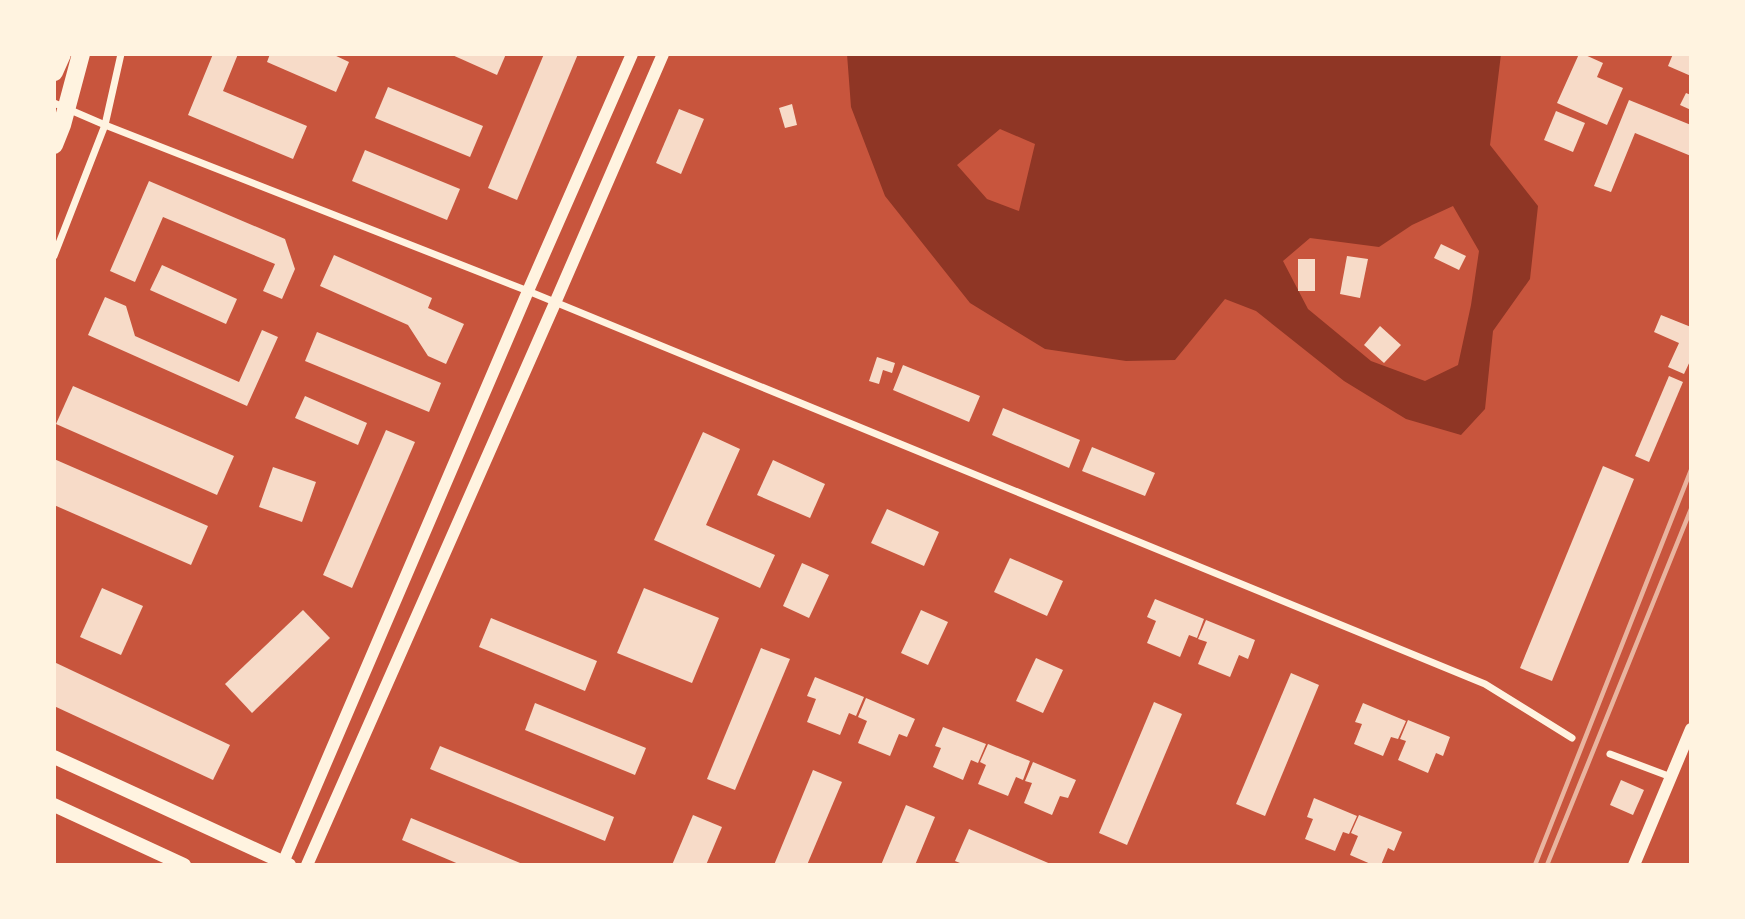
<svg xmlns="http://www.w3.org/2000/svg" width="1745" height="919" viewBox="0 0 1745 919" font-family="'PT Sans',sans-serif">
	<style>
		.water { fill: #8f3625; fill-rule: evenodd }
		.building { fill: #f7dbc8 }
		.lines { fill: none; stroke-linecap: round; stroke-linejoin: round }
		.minor { stroke: #fff3e0; stroke-width: 7 }
		.tertiary { stroke: #fff3e0; stroke-width: 12 }
		.secondary { stroke: #fff3e0; stroke-width: 14 }
		.motorway { stroke: #fff3e0; stroke-width: 18 }
		.rail { stroke: #e9b49f; stroke-width: 4.5 }
	</style>
	<rect width="100%" height="100%" fill="#c8553d"/>
	<path class="water" d="M 847,54 L 1501,54 L 1490,145 L 1538,206 L 1530,279 L 1493,331 L 1485,409 L 1461,435 L 1406,419 L 1344,381 L 1256,311 L 1225,299 L 1175,360 L 1126,361 L 1045,349 L 970,303 L 885,196 L 851,107 ZM 1000,129 L 1035,144 L 1019,211 L 987,199 L 957,165 ZM 1453,206 L 1479,251 L 1471,305 L 1458,365 L 1425,381 L 1371,361 L 1308,309 L 1283,261 L 1310,238 L 1379,247 L 1412,225 Z"/>
	<g class="building">
		<polygon points="213,54 238,54 223,91 307,126 293,159 188,115"/>
		<polygon points="270,54 332,54 349,62 336,92 267,62"/>
		<polygon points="450,54 506,54 497,75"/>
		<polygon points="544,54 578,54 517,200 488,188"/>
		<polygon points="1579,54 1583,54 1603,63 1597,77 1623,88 1607,125 1557,103"/>
		<polygon points="1673,54 1691,54 1691,76 1668,66"/>
		<polygon points="388,87 483,126 470,157 375,118"/>
		<polygon points="1686,93 1691,95 1691,110 1680,105"/>
		<polygon points="1629,100 1691,125 1691,156 1635,133 1611,192 1594,186"/>
		<polygon points="792,104 797,125 785,128 779,108"/>
		<polygon points="679,109 704,119 681,174 656,163"/>
		<polygon points="1556,111 1585,123 1573,152 1544,140"/>
		<polygon points="365,150 460,189 447,220 352,181"/>
		<polygon points="149,181 285,239 295,269 282,299 263,291 275,264 163,217 135,282 110,271"/>
		<polygon points="1441,244 1466,256 1459,270 1434,258"/>
		<polygon points="334,255 432,298 428,308 464,324 446,364 428,356 408,325 320,286"/>
		<polygon points="1347,256 1368,259 1360,298 1340,294"/>
		<rect x="1298" y="259" width="17" height="32"/>
		<polygon points="162,265 237,299 226,324 150,290"/>
		<polygon points="105,297 126,306 135,336 239,382 262,330 278,337 247,406 88,335"/>
		<polygon points="1661,315 1691,327 1691,359 1684,374 1668,367 1679,343 1654,332"/>
		<polygon points="1380,326 1401,345 1384,363 1364,345"/>
		<polygon points="317,332 441,383 429,412 305,361"/>
		<polygon points="877,357 895,363 892,373 883,370 879,384 869,381"/>
		<polygon points="903,365 980,396 969,422 893,390"/>
		<polygon points="1669,376 1683,382 1649,462 1635,456"/>
		<polygon points="73,386 234,456 217,495 56,424"/>
		<polygon points="305,396 367,423 358,445 295,418"/>
		<polygon points="1003,408 1080,440 1069,468 992,435"/>
		<polygon points="386,430 415,442 352,588 323,575"/>
		<polygon points="703,432 740,449 706,525 775,555 760,588 654,540"/>
		<polygon points="1092,447 1155,473 1145,496 1082,471"/>
		<polygon points="54,459 208,526 191,565 54,505"/>
		<polygon points="773,460 825,484 810,518 757,495"/>
		<polygon points="1603,466 1634,479 1552,681 1520,668"/>
		<polygon points="273,467 316,482 302,522 259,507"/>
		<polygon points="887,509 939,532 924,566 871,543"/>
		<polygon points="1010,558 1063,581 1047,616 994,592"/>
		<polygon points="802,563 829,575 809,618 783,606"/>
		<polygon points="102,588 143,606 121,655 80,637"/>
		<polygon points="644,588 719,618 692,683 617,653"/>
		<polygon points="1155,599 1204,619 1197,638 1189,635 1180,657 1147,643 1156,621 1147,617"/>
		<polygon points="303,610 330,638 252,713 225,684"/>
		<polygon points="921,610 948,622 928,665 901,653"/>
		<polygon points="491,618 597,661 585,691 479,647"/>
		<polygon points="1206,620 1255,640 1248,659 1239,655 1230,677 1198,664 1207,642 1198,639"/>
		<polygon points="761,648 790,659 735,790 707,779"/>
		<polygon points="1036,658 1063,670 1043,713 1016,701"/>
		<polygon points="54,662 230,745 213,780 54,706"/>
		<polygon points="1291,673 1319,685 1265,816 1236,804"/>
		<polygon points="815,677 864,697 856,716 849,713 840,735 807,722 816,699 807,696"/>
		<polygon points="866,698 915,719 907,737 899,734 890,756 858,743 867,721 858,717"/>
		<polygon points="1154,702 1182,714 1127,845 1099,833"/>
		<polygon points="535,703 646,748 635,775 525,730"/>
		<polygon points="1363,703 1406,721 1398,739 1391,737 1383,756 1354,744 1362,724 1355,722"/>
		<polygon points="1408,720 1450,737 1443,756 1436,753 1428,773 1398,760 1406,741 1400,739"/>
		<polygon points="943,727 986,744 978,763 971,760 963,780 933,767 941,748 935,746"/>
		<polygon points="988,744 1030,761 1023,780 1016,777 1008,796 978,784 986,765 980,762"/>
		<polygon points="440,746 614,817 605,841 430,769"/>
		<polygon points="1033,762 1076,780 1068,798 1060,796 1052,815 1024,803 1032,783 1025,781"/>
		<polygon points="813,770 842,782 807,865 774,865"/>
		<polygon points="1621,780 1644,790 1633,815 1610,805"/>
		<polygon points="1314,798 1357,816 1349,834 1343,832 1335,851 1305,839 1313,819 1307,817"/>
		<polygon points="906,805 935,817 915,865 881,865"/>
		<polygon points="693,815 722,827 706,865 672,865"/>
		<polygon points="1359,815 1402,832 1394,851 1388,848 1381,865 1373,865 1350,855 1358,836 1351,833"/>
		<polygon points="411,818 525,865 461,865 402,840"/>
		<polygon points="969,829 1053,865 965,865 955,861"/>
	</g>
	<g class="lines">
		<g class="minor">
			<polyline points="54,103 105,125 528,291 1485,684 1572,738"/>
			<polyline points="54,256 105,125 121,54"/>
			<polyline points="1610,754 1671,777"/>
		</g>
		<g class="tertiary">
			<polyline points="282,865 528,291 632,54"/>
			<polyline points="307,865 555,303 663,54"/>
			<polyline points="1634,865 1691,729"/>
		</g>
		<g class="secondary">
			<polyline points="54,757 289,865"/>
			<polyline points="54,805 184,865"/>
		</g>
		<g class="motorway">
			<polyline points="54,72 62,54"/>
			<polyline points="54,145 62,125 81,54"/>
		</g>
		<g class="rail">
			<polyline points="1535,865 1691,470"/>
			<polyline points="1547,865 1691,509"/>
		</g>
	</g>
	<rect width="1745" height="919" fill="none" stroke="#fff3e0" stroke-width="112"/>
</svg>
